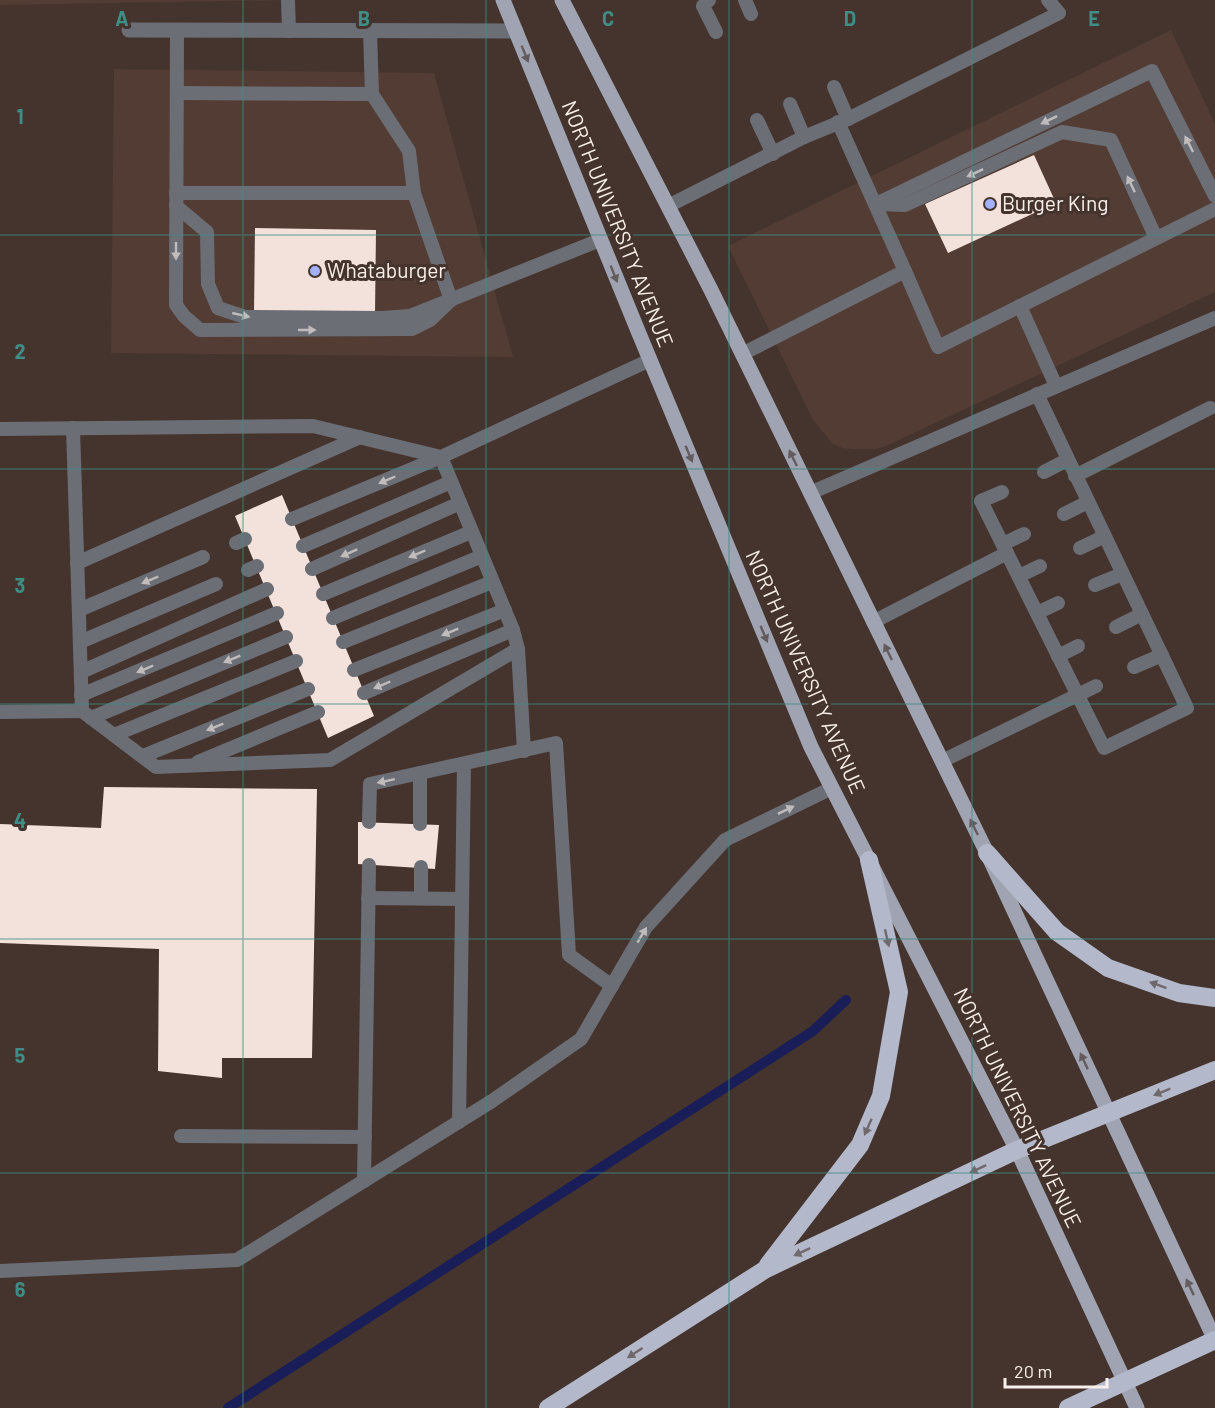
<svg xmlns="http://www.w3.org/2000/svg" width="1215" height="1408" viewBox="0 0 1215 1408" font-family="Barlow,sans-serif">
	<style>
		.built { fill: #523c33 }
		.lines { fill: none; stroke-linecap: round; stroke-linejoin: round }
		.stream { stroke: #191d58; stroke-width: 10 }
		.building { fill: #f3e2db }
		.lane { stroke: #6c6e76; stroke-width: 14 }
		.street { stroke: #6c6e76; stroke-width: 15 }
		.primary { stroke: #9fa3b2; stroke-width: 15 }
		.highway { stroke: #b3b8ca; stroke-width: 18 }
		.highway-bridge { stroke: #b3b8ca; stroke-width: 18 }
		.oneway { fill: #645b5c }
		.oneway2 { fill: #c1bcbc }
		.oneway3 { fill: #70696c }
		.grid { fill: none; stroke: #3e8e87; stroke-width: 1.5; stroke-opacity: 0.55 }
		.poi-dot { fill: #a2b2fd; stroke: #44342d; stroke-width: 2 }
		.labels { text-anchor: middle; stroke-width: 6; stroke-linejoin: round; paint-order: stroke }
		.poi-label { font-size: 21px; fill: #faf0eb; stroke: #44342d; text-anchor: start }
		.street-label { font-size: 21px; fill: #faf0eb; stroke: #44342d }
		.grid-label { font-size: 20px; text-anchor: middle; font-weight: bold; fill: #3e8e87; stroke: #44342d; stroke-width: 6; stroke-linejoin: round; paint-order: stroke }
	</style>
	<rect width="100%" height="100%" fill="#44342d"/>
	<g class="built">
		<polygon points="0,0 291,0 0,5"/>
		<polygon points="1171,30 1215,124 1215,292 884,447 876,449 853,449 842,448 832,443 813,420 728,246"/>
		<polygon points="114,69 434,73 513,357 111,353"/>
	</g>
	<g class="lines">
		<polyline class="stream" points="228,1408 813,1031 846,1000"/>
	</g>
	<g class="building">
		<polygon points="1034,155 1056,203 948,253 925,204"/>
		<polygon points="255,228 376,230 375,314 254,313"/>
		<polygon points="282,495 374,716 328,738 235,516"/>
		<polygon points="104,787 317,789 312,1058 222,1058 222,1078 158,1071 159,949 0,943 0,824 101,828"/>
		<polygon points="358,822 439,825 435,869 358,864"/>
	</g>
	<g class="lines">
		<g class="lane">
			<polyline points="288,0 289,31"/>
			<polyline points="709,0 703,6 716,32"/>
			<polyline points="745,0 751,14"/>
			<polyline points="177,30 176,305 184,316 200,330 412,329 430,320 451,300"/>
			<polyline points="834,87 848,119"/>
			<polyline points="177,93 372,94"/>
			<polyline points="790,104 804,137"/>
			<polyline points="757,120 773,154"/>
			<polyline points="838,122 905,271"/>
			<polyline points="176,193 414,193 409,151 372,94 370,31"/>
			<polyline points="414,193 451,300"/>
			<polyline points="876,204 1152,71 1215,196"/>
			<polyline points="877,204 905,205 1062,132 1111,140 1156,238"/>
			<polyline points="176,206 207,232 208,284 218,308 245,317 382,318 410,316 600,240"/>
			<polyline points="668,206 804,137 848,119 1059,13 1048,0"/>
			<polyline points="1020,306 1056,386"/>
			<polyline points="742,354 905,271 938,347 1215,209"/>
			<polyline points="73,428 82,711 156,767 330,760 518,649"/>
			<polyline points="0,429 313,426 441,457 650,360"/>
			<polyline points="1044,472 1067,460"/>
			<polyline points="1075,476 1210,408"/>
			<polyline points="1002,492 981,501 1104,748 1187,708 1037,394"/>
			<polyline points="810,493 1215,318"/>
			<polyline points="1064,514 1088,502"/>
			<polyline points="292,519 441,457 513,630 518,649 524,751"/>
			<polyline points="236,543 245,539"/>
			<polyline points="1003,544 1024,534"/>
			<polyline points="303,546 451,482"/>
			<polyline points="1080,548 1103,537"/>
			<polyline points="77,563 360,437"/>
			<polyline points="312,569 460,503"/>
			<polyline points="248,570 257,566"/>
			<polyline points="1019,576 1040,566"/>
			<polyline points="1095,585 1122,574"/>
			<polyline points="323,594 471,532"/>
			<polyline points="79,610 203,557"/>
			<polyline points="1037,613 1058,603"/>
			<polyline points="333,618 482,556"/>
			<polyline points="873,622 1007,553"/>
			<polyline points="1116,627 1142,614"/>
			<polyline points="80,642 216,584"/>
			<polyline points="343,642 492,582"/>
			<polyline points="1058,656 1078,646"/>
			<polyline points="1134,667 1162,655"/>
			<polyline points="354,670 505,610"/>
			<polyline points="81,672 267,589"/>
			<polyline points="364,693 513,630"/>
			<polyline points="81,695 277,613"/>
			<polyline points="0,712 82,711"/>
			<polyline points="91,718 286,637"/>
			<polyline points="114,735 296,661"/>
			<polyline points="143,756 308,689"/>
			<polyline points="942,761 1096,686"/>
			<polyline points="198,762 318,712"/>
			<polyline points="420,773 420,824"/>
			<polyline points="369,822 370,784 556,743 569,955 612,986"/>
			<polyline points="421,867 421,898"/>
			<polyline points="368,898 462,899"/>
			<polyline points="459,1122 464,764"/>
			<polyline points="181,1136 365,1137"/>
			<polyline points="364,1181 369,865"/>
			<polyline points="0,1271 237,1260 492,1101 581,1039 646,927 725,840 832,788"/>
		</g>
		<polyline class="street" points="129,30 516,31"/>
		<g class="primary">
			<polyline points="503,0 638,331 811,747 1017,1150 1137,1408"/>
			<polyline points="562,0 711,290 987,853 1215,1340"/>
		</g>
		<g class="highway">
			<polyline points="987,853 1057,932 1108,968 1179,993 1215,998"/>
			<polyline points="768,1265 860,1145 881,1096 899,992 869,860"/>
			<polyline points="548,1408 766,1269 1017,1150 1215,1070"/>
		</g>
		<polyline class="highway-bridge" points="1068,1408 1215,1340"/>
	</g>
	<defs><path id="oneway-solid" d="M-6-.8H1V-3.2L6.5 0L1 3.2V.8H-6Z" transform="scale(1.5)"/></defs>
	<g class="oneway">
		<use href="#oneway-solid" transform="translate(525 54) rotate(68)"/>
		<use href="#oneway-solid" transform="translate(614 274) rotate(68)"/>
		<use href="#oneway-solid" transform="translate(689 454) rotate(67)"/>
		<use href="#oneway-solid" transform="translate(793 458) rotate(-116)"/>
		<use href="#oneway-solid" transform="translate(764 634) rotate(67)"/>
		<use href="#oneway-solid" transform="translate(888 652) rotate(-116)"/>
		<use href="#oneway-solid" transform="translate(974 827) rotate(-116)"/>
		<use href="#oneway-solid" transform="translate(1084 1061) rotate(-115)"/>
		<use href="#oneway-solid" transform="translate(1190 1287) rotate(-115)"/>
	</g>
	<g class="oneway2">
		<use href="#oneway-solid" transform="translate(1049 120) rotate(154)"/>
		<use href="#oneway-solid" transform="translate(1189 144) rotate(-117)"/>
		<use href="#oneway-solid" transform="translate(975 173) rotate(155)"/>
		<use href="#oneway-solid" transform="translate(1131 184) rotate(-115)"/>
		<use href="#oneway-solid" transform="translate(176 251) rotate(90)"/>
		<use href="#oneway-solid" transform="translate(241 315) rotate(13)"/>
		<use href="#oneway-solid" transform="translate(307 330)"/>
		<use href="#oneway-solid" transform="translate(387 480) rotate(157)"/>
		<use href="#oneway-solid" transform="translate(349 553) rotate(156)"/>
		<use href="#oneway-solid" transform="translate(417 554) rotate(157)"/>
		<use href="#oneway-solid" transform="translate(150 580) rotate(157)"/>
		<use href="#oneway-solid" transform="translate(450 632) rotate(158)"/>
		<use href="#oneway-solid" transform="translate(232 659) rotate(158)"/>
		<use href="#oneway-solid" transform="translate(145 669) rotate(157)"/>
		<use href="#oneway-solid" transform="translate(382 685) rotate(157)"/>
		<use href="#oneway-solid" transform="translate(215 727) rotate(158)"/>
		<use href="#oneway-solid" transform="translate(386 781) rotate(168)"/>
		<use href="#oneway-solid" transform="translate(786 810) rotate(-26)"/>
		<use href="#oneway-solid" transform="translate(642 935) rotate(-59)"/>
	</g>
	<g class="oneway3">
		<use href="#oneway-solid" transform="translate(887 938) rotate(77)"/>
		<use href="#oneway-solid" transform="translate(1158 985) rotate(-160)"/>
		<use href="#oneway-solid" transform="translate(1162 1092) rotate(158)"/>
		<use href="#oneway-solid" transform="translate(868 1127) rotate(114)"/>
		<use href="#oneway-solid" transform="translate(978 1169) rotate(155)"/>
		<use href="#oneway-solid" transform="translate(802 1252) rotate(155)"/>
		<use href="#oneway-solid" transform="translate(635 1353) rotate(147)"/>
	</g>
	<path class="grid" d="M 243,0 L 243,1408M 486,0 L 486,1408M 729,0 L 729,1408M 972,0 L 972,1408M 0,235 L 1215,235M 0,469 L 1215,469M 0,704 L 1215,704M 0,939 L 1215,939M 0,1173 L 1215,1173"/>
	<g class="poi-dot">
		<circle cx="990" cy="204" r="6"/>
		<circle cx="315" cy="271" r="6"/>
	</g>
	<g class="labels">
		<g class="poi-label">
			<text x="1002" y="211">Burger King</text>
			<text x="327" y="278">Whataburger</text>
		</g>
		<g class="street-label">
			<text transform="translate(617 224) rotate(68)" y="7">NORTH UNIVERSITY AVENUE</text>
			<text transform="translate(805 672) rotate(66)" y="7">NORTH UNIVERSITY AVENUE</text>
			<text transform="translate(1017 1108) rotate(64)" y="7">NORTH UNIVERSITY AVENUE</text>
		</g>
	</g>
	<g class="grid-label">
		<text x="122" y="26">A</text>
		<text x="364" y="26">B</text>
		<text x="608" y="26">C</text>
		<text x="850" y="26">D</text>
		<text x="1094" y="26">E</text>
		<text x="20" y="124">1</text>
		<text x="20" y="359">2</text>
		<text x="20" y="593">3</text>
		<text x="20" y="828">4</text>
		<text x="20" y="1063">5</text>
		<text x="20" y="1297">6</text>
	</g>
	<path d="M1005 1378v9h102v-9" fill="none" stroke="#faf0eb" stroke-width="3"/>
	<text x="1014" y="1378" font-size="18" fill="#faf0eb" stroke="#44342d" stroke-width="4.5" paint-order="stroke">20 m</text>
</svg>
